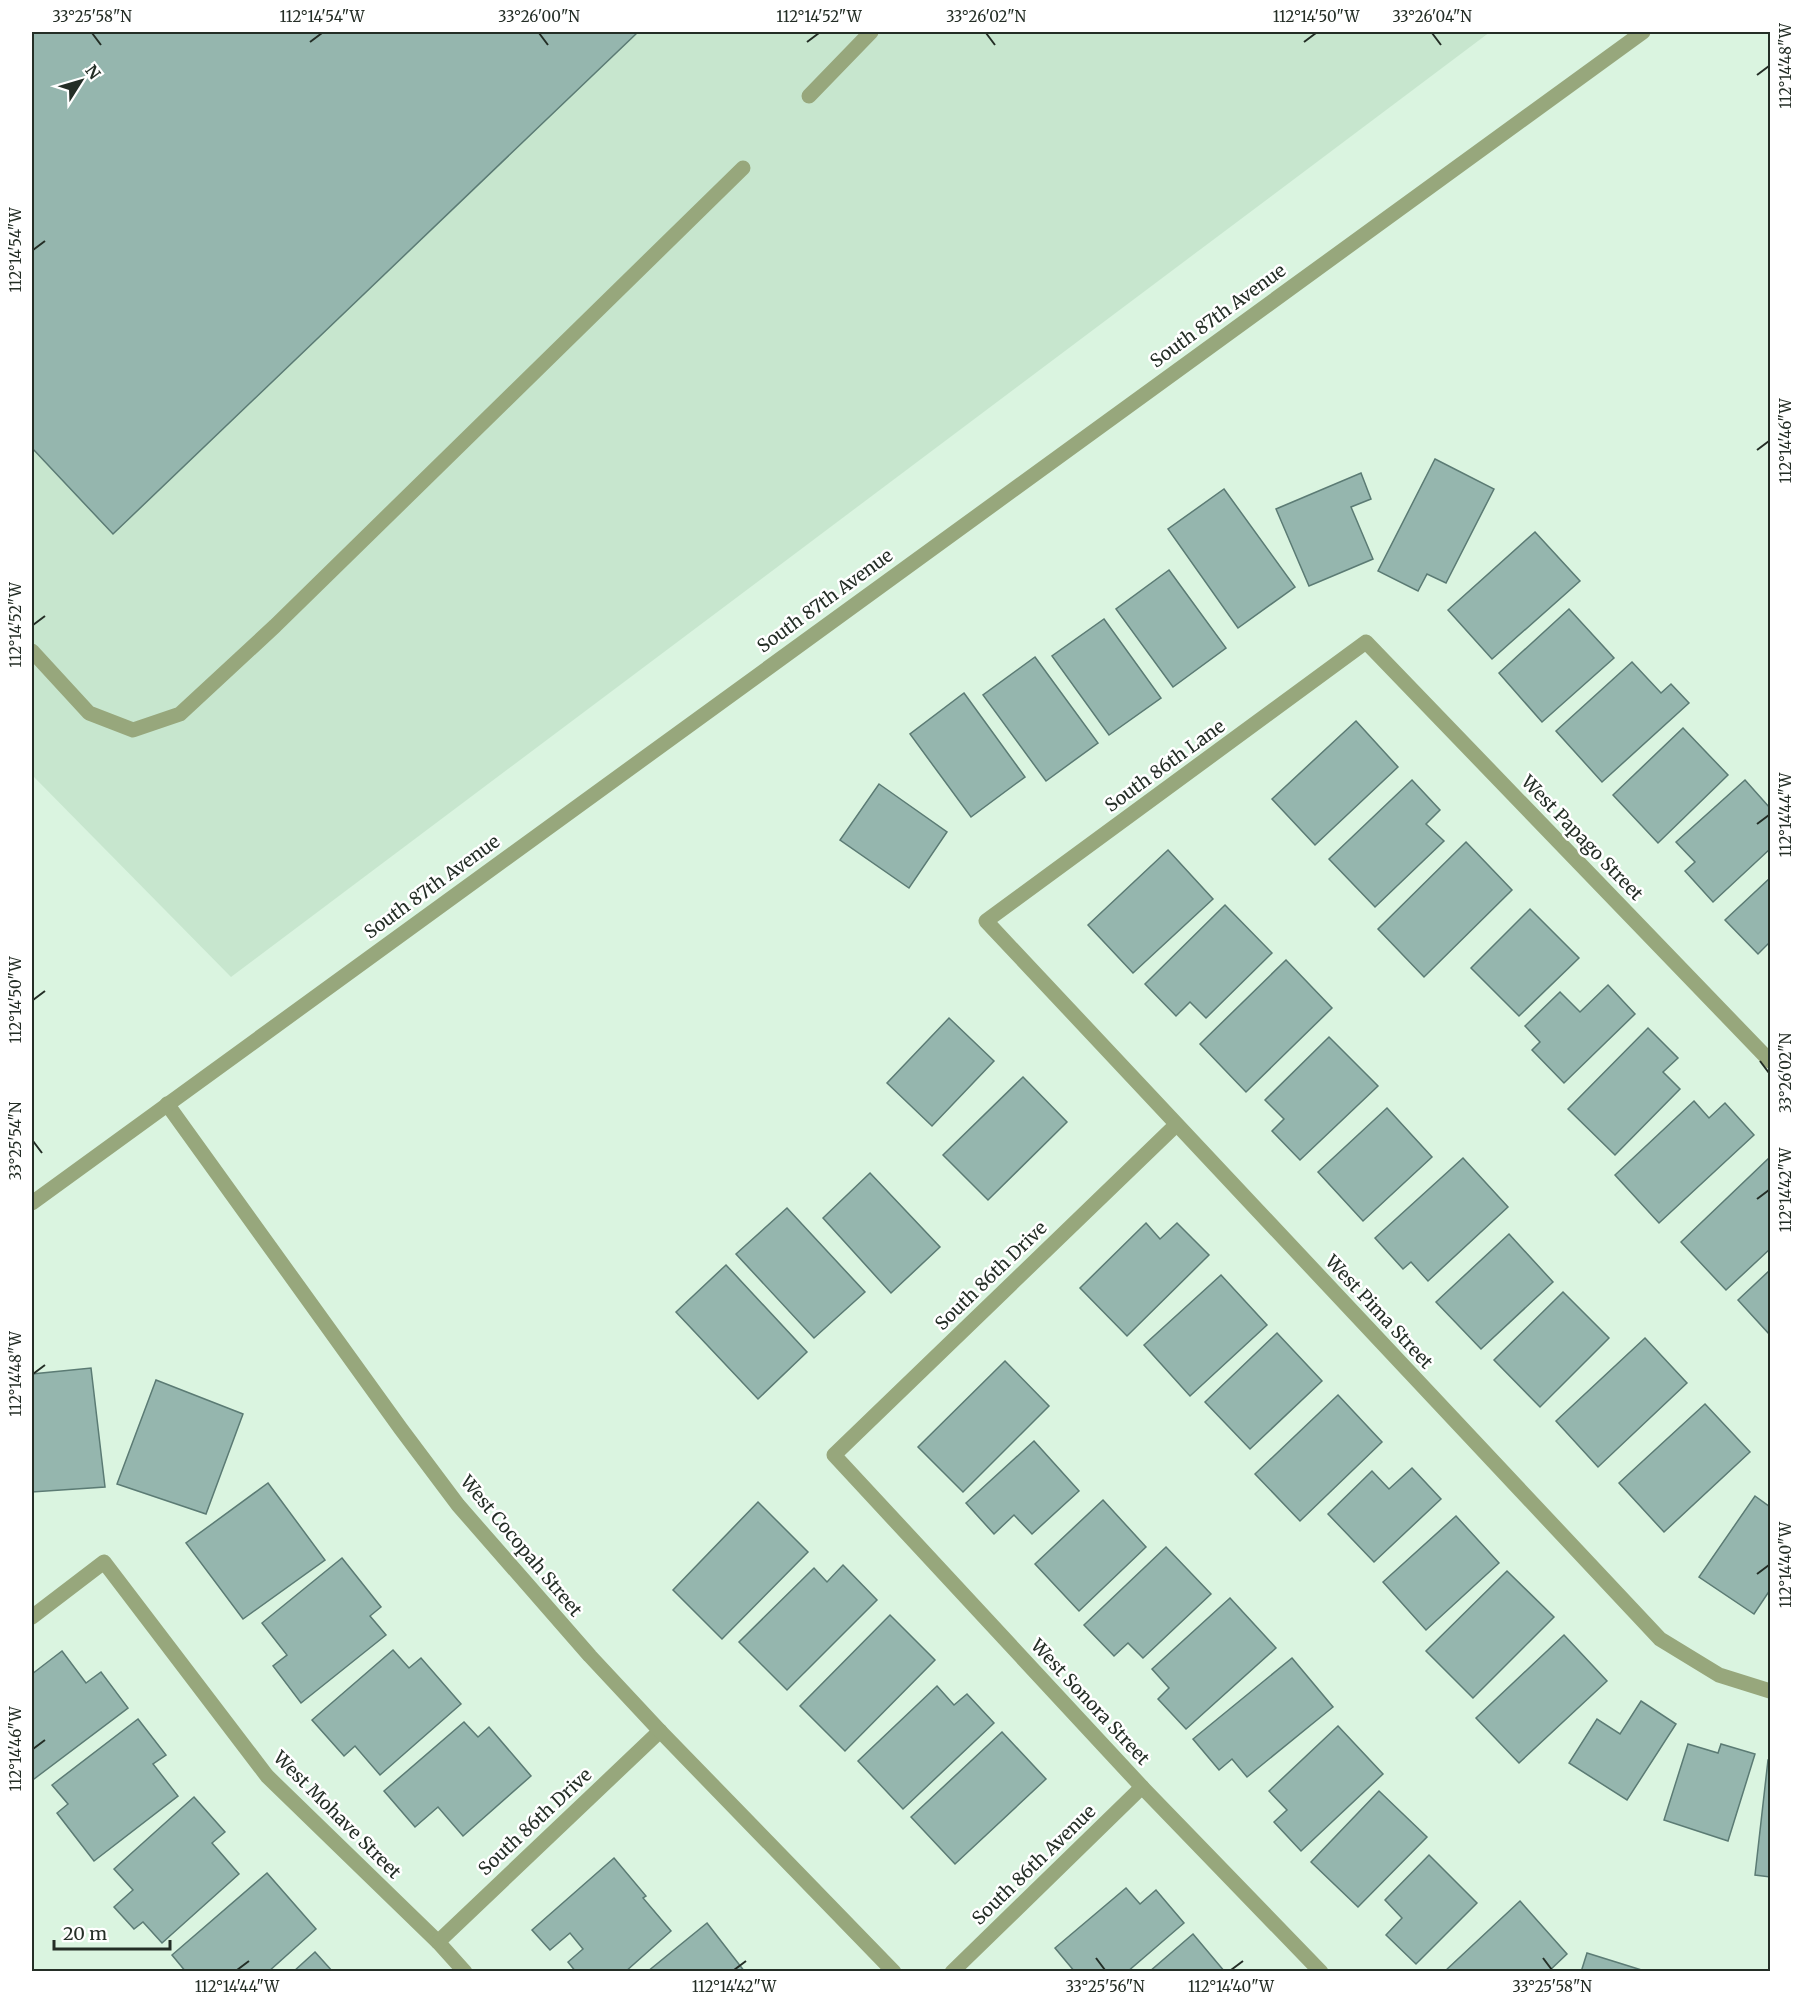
<svg xmlns="http://www.w3.org/2000/svg" width="1802" height="2003" viewBox="0 0 1802 2003" font-family="Merriweather,serif">
	<style>
		.built { fill: #c7e6ce }
		.building { fill: #95b6ae; stroke: #5b7b74; stroke-width: 1.5 }
		.lines { fill: none; stroke-linecap: round; stroke-linejoin: round }
		.service { stroke: #97a77c; stroke-width: 15 }
		.minor { stroke: #97a77c; stroke-width: 15 }
		.tertiary { stroke: #97a77c; stroke-width: 15 }
		.ticks { fill: none; stroke: #242e26; stroke-width: 2 }
		.labels { text-anchor: middle; stroke-width: 5; stroke-linejoin: round; paint-order: stroke }
		.street-label { font-size: 18px; fill: #242e26; stroke: #fff }
		.neatline { fill: none; stroke: #242e26; stroke-width: 2 }
		.ticks-label { font-size: 15px; text-anchor: middle; fill: #242e26 }
	</style>
	<rect width="100%" height="100%" fill="#daf4e0"/>
	<polygon class="built" points="32,32 1490,32 231,977 32,775"/>
	<g class="building">
		<polygon points="32,32 638,32 113,534 32,448"/>
		<polygon points="1435,459 1494,489 1446,583 1427,574 1418,591 1378,571"/>
		<polygon points="1361,473 1371,499 1351,507 1373,559 1309,586 1276,509"/>
		<polygon points="1224,489 1295,587 1238,628 1168,529"/>
		<polygon points="1535,532 1580,581 1492,659 1448,610"/>
		<polygon points="1169,570 1226,648 1173,687 1116,609"/>
		<polygon points="1569,609 1614,658 1542,722 1499,673"/>
		<polygon points="1104,619 1161,698 1109,735 1052,656"/>
		<polygon points="1035,657 1098,743 1046,781 983,695"/>
		<polygon points="1632,662 1661,693 1671,684 1689,703 1602,782 1556,731"/>
		<polygon points="964,693 1025,777 971,817 910,734"/>
		<polygon points="1356,721 1398,767 1315,845 1272,799"/>
		<polygon points="1683,728 1728,775 1658,843 1613,795"/>
		<polygon points="1412,780 1440,810 1426,824 1444,841 1375,907 1329,859"/>
		<polygon points="1745,780 1770,808 1770,849 1713,902 1685,871 1695,862 1676,842"/>
		<polygon points="879,784 947,832 909,888 840,840"/>
		<polygon points="1466,842 1512,890 1424,977 1378,929"/>
		<polygon points="1168,850 1213,899 1133,973 1088,925"/>
		<polygon points="1770,878 1770,942 1758,954 1725,920"/>
		<polygon points="1225,905 1272,953 1206,1018 1190,1002 1176,1016 1145,984"/>
		<polygon points="1530,909 1579,958 1519,1016 1471,968"/>
		<polygon points="1286,960 1332,1008 1246,1092 1200,1044"/>
		<polygon points="1608,985 1635,1014 1564,1083 1532,1050 1540,1042 1525,1026 1560,992 1580,1012"/>
		<polygon points="949,1018 994,1061 932,1126 887,1083"/>
		<polygon points="1648,1028 1678,1058 1663,1072 1680,1089 1615,1155 1568,1109"/>
		<polygon points="1329,1037 1378,1086 1300,1160 1272,1131 1284,1119 1265,1100"/>
		<polygon points="1023,1077 1067,1122 988,1200 943,1155"/>
		<polygon points="1694,1101 1709,1118 1725,1103 1754,1135 1659,1223 1615,1175"/>
		<polygon points="1387,1108 1432,1157 1363,1221 1318,1172"/>
		<polygon points="1770,1157 1770,1249 1726,1290 1681,1242"/>
		<polygon points="1463,1158 1508,1207 1428,1281 1411,1262 1403,1269 1375,1238"/>
		<polygon points="870,1173 940,1247 891,1293 823,1218"/>
		<polygon points="787,1208 865,1292 814,1338 736,1254"/>
		<polygon points="1146,1223 1160,1239 1177,1223 1209,1255 1127,1336 1080,1288"/>
		<polygon points="1509,1234 1553,1282 1481,1349 1436,1302"/>
		<polygon points="726,1265 807,1352 758,1399 676,1312"/>
		<polygon points="1770,1270 1770,1335 1738,1300"/>
		<polygon points="1221,1275 1267,1325 1190,1396 1144,1345"/>
		<polygon points="1563,1292 1609,1338 1540,1407 1494,1360"/>
		<polygon points="1277,1333 1322,1381 1250,1449 1205,1402"/>
		<polygon points="1645,1338 1687,1383 1598,1467 1556,1421"/>
		<polygon points="1005,1361 1049,1406 963,1492 918,1447"/>
		<polygon points="91,1368 105,1487 32,1492 32,1374"/>
		<polygon points="156,1380 243,1414 206,1514 117,1484"/>
		<polygon points="1338,1395 1382,1442 1300,1521 1255,1474"/>
		<polygon points="1705,1404 1750,1452 1664,1532 1619,1483"/>
		<polygon points="1034,1441 1079,1491 1032,1534 1014,1515 994,1534 966,1503"/>
		<polygon points="1412,1468 1441,1499 1374,1562 1328,1514 1372,1471 1389,1489"/>
		<polygon points="268,1483 325,1560 243,1619 186,1543"/>
		<polygon points="1755,1496 1770,1507 1770,1590 1754,1614 1699,1577"/>
		<polygon points="1103,1500 1146,1547 1079,1611 1035,1564"/>
		<polygon points="758,1502 808,1552 722,1639 673,1590"/>
		<polygon points="1456,1516 1499,1563 1426,1630 1383,1582"/>
		<polygon points="1166,1547 1211,1594 1143,1658 1128,1643 1114,1656 1084,1625"/>
		<polygon points="342,1558 381,1607 370,1616 386,1635 301,1703 273,1666 287,1655 262,1623"/>
		<polygon points="843,1565 877,1600 787,1690 739,1642 814,1568 827,1582"/>
		<polygon points="1507,1571 1554,1617 1473,1698 1426,1651"/>
		<polygon points="1230,1598 1276,1648 1186,1729 1158,1699 1169,1688 1152,1669"/>
		<polygon points="890,1615 935,1660 845,1751 800,1706"/>
		<polygon points="1564,1635 1607,1681 1519,1763 1476,1718"/>
		<polygon points="393,1650 409,1668 421,1658 461,1704 380,1775 355,1746 344,1756 312,1720"/>
		<polygon points="62,1651 86,1683 101,1672 128,1708 34,1779 32,1776 32,1674"/>
		<polygon points="1292,1658 1333,1707 1247,1777 1232,1759 1219,1770 1193,1739"/>
		<polygon points="937,1686 954,1705 967,1694 994,1723 903,1809 858,1761"/>
		<polygon points="1641,1701 1676,1724 1627,1800 1569,1763 1597,1719 1620,1734"/>
		<polygon points="138,1719 166,1755 153,1764 178,1796 94,1861 57,1813 68,1804 52,1785"/>
		<polygon points="464,1722 478,1737 489,1727 531,1776 463,1836 438,1807 415,1827 384,1791"/>
		<polygon points="1338,1726 1383,1774 1301,1851 1274,1822 1287,1810 1269,1791"/>
		<polygon points="1002,1732 1046,1779 955,1864 911,1817"/>
		<polygon points="1688,1744 1718,1753 1721,1744 1755,1754 1728,1841 1664,1820"/>
		<polygon points="1768,1760 1770,1760 1770,1877 1755,1875"/>
		<polygon points="1379,1791 1427,1837 1358,1907 1311,1862"/>
		<polygon points="194,1797 225,1832 212,1843 239,1874 162,1943 143,1922 134,1929 114,1907 133,1890 114,1869"/>
		<polygon points="1429,1855 1477,1903 1416,1964 1386,1935 1402,1918 1385,1900"/>
		<polygon points="614,1858 646,1896 643,1898 671,1931 625,1972 576,1972 568,1962 583,1949 570,1933 550,1950 532,1930"/>
		<polygon points="267,1873 316,1929 268,1972 186,1972 172,1955"/>
		<polygon points="1126,1888 1140,1904 1156,1890 1184,1923 1127,1972 1075,1972 1055,1948"/>
		<polygon points="1520,1901 1567,1954 1548,1972 1444,1972"/>
		<polygon points="707,1923 745,1972 647,1972"/>
		<polygon points="1193,1934 1225,1972 1149,1972"/>
		<polygon points="315,1952 333,1972 293,1972"/>
		<polygon points="1587,1953 1648,1972 1581,1972"/>
	</g>
	<g class="lines">
		<g class="service">
			<polyline points="809,96 871,32"/>
			<polyline points="32,651 89,713 133,730 180,714 275,626 743,168"/>
		</g>
		<g class="minor">
			<polyline points="1770,1061 1366,642 986,921 1660,1639 1719,1675 1770,1691"/>
			<polyline points="1176,1125 834,1455 1142,1787 1321,1972"/>
			<polyline points="32,1617 104,1562 267,1776 438,1942 465,1972"/>
			<polyline points="438,1942 660,1731"/>
			<polyline points="952,1972 1142,1787"/>
		</g>
		<g class="tertiary">
			<polyline points="167,1104 401,1429 458,1505 590,1656 660,1731 894,1972"/>
			<polyline points="32,1203 1643,32"/>
		</g>
	</g>
	<path class="ticks" d="M 92,33 L 101,45M 539,33 L 548,45M 986,33 L 995,45M 1432,33 L 1441,45M 310,42 L 322,33M 807,42 L 819,33M 1304,42 L 1316,33M 1757,75 L 1769,66M 33,250 L 45,241M 1757,450 L 1769,441M 33,625 L 45,616M 1757,824 L 1769,815M 33,1000 L 45,991M 1760,1061 L 1769,1073M 33,1141 L 42,1153M 1757,1199 L 1769,1190M 33,1374 L 45,1365M 1757,1574 L 1769,1565M 33,1749 L 45,1740M 1096,1958 L 1105,1970M 1543,1958 L 1552,1970M 237,1970 L 249,1961M 734,1970 L 746,1961M 1231,1970 L 1243,1961"/>
	<g class="labels">
		<g class="street-label">
			<text transform="translate(1218 316) rotate(-36)" y="6">South 87th Avenue</text>
			<text transform="translate(825 601) rotate(-36)" y="6">South 87th Avenue</text>
			<text transform="translate(1165 766) rotate(-36)" y="6">South 86th Lane</text>
			<text transform="translate(1582 838) rotate(46)" y="6">West Papago Street</text>
			<text transform="translate(432 887) rotate(-36)" y="6">South 87th Avenue</text>
			<text transform="translate(991 1276) rotate(-44)" y="6">South 86th Drive</text>
			<text transform="translate(1379 1312) rotate(47)" y="6">West Pima Street</text>
			<text transform="translate(521 1546) rotate(50)" y="6">West Cocopah Street</text>
			<text transform="translate(1090 1702) rotate(47)" y="6">West Sonora Street</text>
			<text transform="translate(337 1815) rotate(45)" y="6">West Mohave Street</text>
			<text transform="translate(535 1822) rotate(-43)" y="6">South 86th Drive</text>
			<text transform="translate(1034 1865) rotate(-44)" y="6">South 86th Avenue</text>
		</g>
	</g>
	<rect width="1802" height="2003" fill="none" stroke="#ffffff" stroke-width="66"/>
	<g transform="translate(81 81) rotate(53)" stroke="#ffffff" stroke-width="4.5" paint-order="stroke">
	<path d="M0-4.5L10 22L0 15L-10 22Z" fill="#242e26"/>
	<text y="-9" font-size="16" font-weight="bold" text-anchor="middle" fill="#242e26">N</text>
	</g>
	<path d="M54 1940v9h116v-9" fill="none" stroke="#242e26" stroke-width="3"/>
	<text x="63" y="1940" font-size="18" fill="#242e26" stroke="#ffffff" stroke-width="4.5" paint-order="stroke">20 m</text>
	<rect x="33" y="33" width="1736" height="1937" class="neatline"/>
	<g class="ticks-label">
		<text x="92" y="22">33°25'58"N</text>
		<text x="322" y="22">112°14'54"W</text>
		<text x="539" y="22">33°26'00"N</text>
		<text x="819" y="22">112°14'52"W</text>
		<text x="986" y="22">33°26'02"N</text>
		<text x="1316" y="22">112°14'50"W</text>
		<text x="1432" y="22">33°26'04"N</text>
		<text transform="translate(1786 66) rotate(-90)" y="5">112°14'48"W</text>
		<text transform="translate(16 250) rotate(-90)" y="5">112°14'54"W</text>
		<text transform="translate(1786 441) rotate(-90)" y="5">112°14'46"W</text>
		<text transform="translate(16 625) rotate(-90)" y="5">112°14'52"W</text>
		<text transform="translate(1786 815) rotate(-90)" y="5">112°14'44"W</text>
		<text transform="translate(16 1000) rotate(-90)" y="5">112°14'50"W</text>
		<text transform="translate(1786 1073) rotate(-90)" y="5">33°26'02"N</text>
		<text transform="translate(16 1141) rotate(-90)" y="5">33°25'54"N</text>
		<text transform="translate(1786 1190) rotate(-90)" y="5">112°14'42"W</text>
		<text transform="translate(16 1374) rotate(-90)" y="5">112°14'48"W</text>
		<text transform="translate(1786 1565) rotate(-90)" y="5">112°14'40"W</text>
		<text transform="translate(16 1749) rotate(-90)" y="5">112°14'46"W</text>
		<text x="237" y="1992">112°14'44"W</text>
		<text x="734" y="1992">112°14'42"W</text>
		<text x="1105" y="1992">33°25'56"N</text>
		<text x="1231" y="1992">112°14'40"W</text>
		<text x="1552" y="1992">33°25'58"N</text>
	</g>
</svg>
